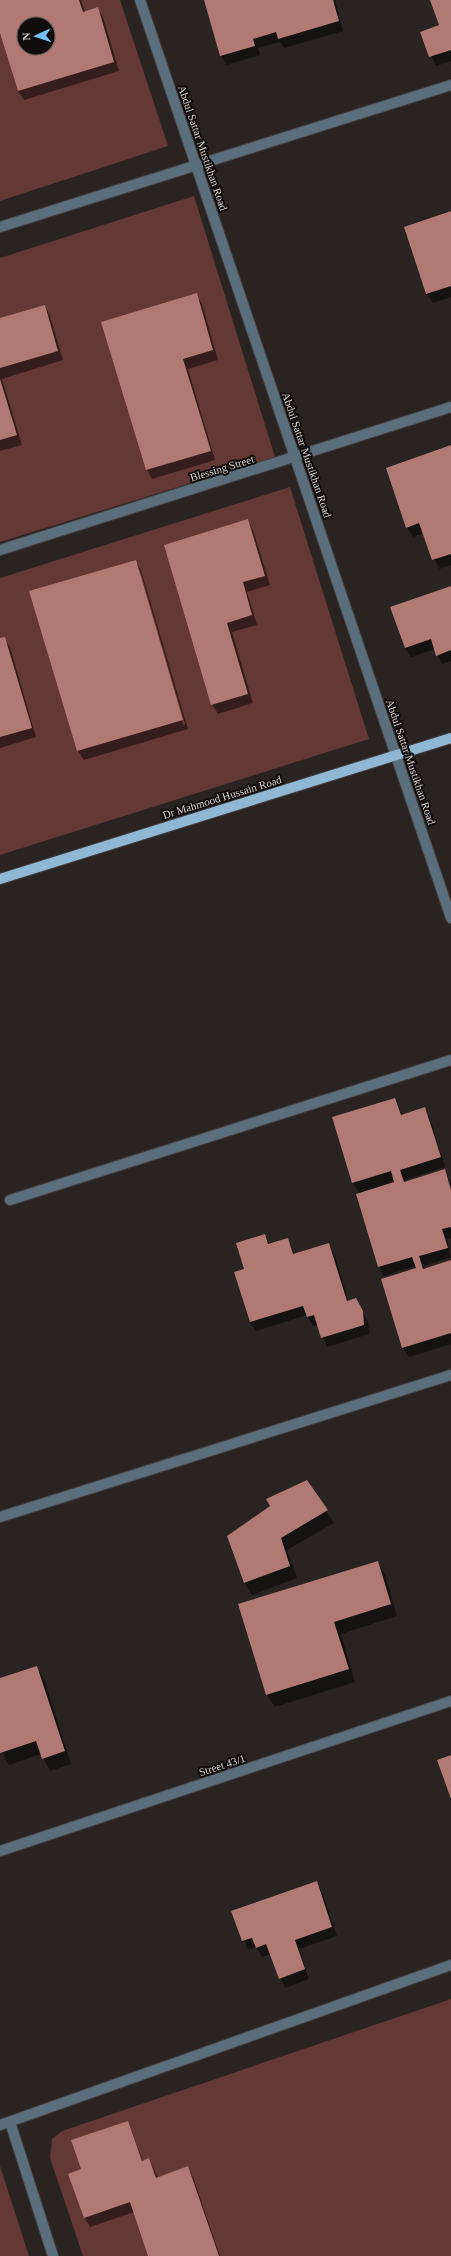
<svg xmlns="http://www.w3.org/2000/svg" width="451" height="2256" viewBox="0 0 451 2256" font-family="Georgia,serif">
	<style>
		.green { fill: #643834; fill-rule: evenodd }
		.shadow { fill: #0007; fill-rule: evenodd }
		.building { fill: #b17973; fill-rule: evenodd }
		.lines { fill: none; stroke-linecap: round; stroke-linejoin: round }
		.minor-casing { stroke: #453f3e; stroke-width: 12 }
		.major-casing { stroke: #453f3e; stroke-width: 12 }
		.minor { stroke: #5b6e7c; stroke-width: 10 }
		.major { stroke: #90b8d5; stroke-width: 10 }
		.labels { text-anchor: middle; stroke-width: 4; stroke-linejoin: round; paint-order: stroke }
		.street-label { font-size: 11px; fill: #d7d2d2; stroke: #100d0c }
	</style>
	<rect width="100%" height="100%" fill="#292322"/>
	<g class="green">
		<path d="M 0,0 L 120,0 L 168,146 L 0,201 ZM 24,24 L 48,24 L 48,48 L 24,48 Z"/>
		<polygon points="194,196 275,457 0,542 0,258"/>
		<polygon points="290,487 369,739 0,855 0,578"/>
		<polygon points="451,1999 451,2256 83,2256 50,2158 52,2139 62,2131"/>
		<polygon points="0,2166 29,2256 0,2256"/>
	</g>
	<g class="shadow">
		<path d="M 0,0 L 81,0 L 85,12 L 97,8 L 103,17 L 119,71 L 24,100 L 18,91 L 0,30 ZM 24,24 L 48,24 L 48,48 L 24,48 Z"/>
		<polygon points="205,0 335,0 343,31 284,48 280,42 258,48 260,55 226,65 221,55"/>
		<polygon points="431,0 451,0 451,61 436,66 421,32 440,25"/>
		<polygon points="451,213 451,297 433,303 427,294 406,228"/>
		<polygon points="196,294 202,304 218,360 188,369 215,460 152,479 147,470"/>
		<polygon points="45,306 50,316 63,360 2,379 22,445 0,451 0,319"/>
		<polygon points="451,446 451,565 439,569 424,533 413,537 407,527"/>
		<polygon points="248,521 253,530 270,585 247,592 257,625 232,632 253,703 218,714 212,704 165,545"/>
		<path d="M 135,561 L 141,570 L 188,729 L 84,760 L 78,751 L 31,592 ZM 138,570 L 140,570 L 185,724 L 183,725 Z"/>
		<polygon points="451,587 451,661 442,664 435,649 411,657 405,648 391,608"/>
		<polygon points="4,638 10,647 36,737 0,748 0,639"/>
		<polygon points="395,1099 402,1115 425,1108 430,1118 445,1167 405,1180 406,1182 444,1170 451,1184 451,1238 447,1239 451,1257 423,1266 425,1269 451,1261 451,1344 409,1357 403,1348 417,1269 416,1266 384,1276 379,1267 357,1195 360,1194 353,1183 333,1118"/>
		<polygon points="264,1235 270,1245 288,1239 295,1254 329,1244 334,1253 349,1302 361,1309 368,1322 369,1334 327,1347 318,1325 313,1326 307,1315 256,1331 250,1322 235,1273 245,1270"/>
		<polygon points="306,1481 334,1523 287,1550 297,1578 252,1595 245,1583 228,1536"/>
		<polygon points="377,1562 385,1574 397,1616 341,1634 355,1682 275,1707 267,1695 240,1605"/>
		<polygon points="36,1667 44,1679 71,1764 50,1771 41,1754 9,1765 0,1748 0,1679"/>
		<polygon points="316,1882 322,1892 337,1936 299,1949 309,1979 285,1988 271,1954 262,1957 256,1947 248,1950 233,1911"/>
		<polygon points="128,2122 143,2161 149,2159 158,2178 188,2167 193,2177 220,2256 149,2256 134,2212 90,2227 85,2218 70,2175 83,2170"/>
	</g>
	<g class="building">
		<path d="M 0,0 L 79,0 L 83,12 L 98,7 L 114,62 L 18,91 L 0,33 ZM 24,24 L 48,24 L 48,48 L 24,48 Z"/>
		<polygon points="204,0 333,0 339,21 278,39 276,32 253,39 255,46 220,56"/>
		<polygon points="430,0 451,0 451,50 429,57 420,32 439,25"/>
		<polygon points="451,211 451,286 426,294 404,227"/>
		<polygon points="197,293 213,350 183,359 211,451 146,470 101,322"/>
		<polygon points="45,305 58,351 0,368 0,318"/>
		<polygon points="0,379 17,435 0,440"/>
		<polygon points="451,445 451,554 432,560 419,523 406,528 386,468"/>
		<polygon points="248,519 265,576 243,582 252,615 227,623 248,694 211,705 164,545"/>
		<polygon points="136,560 183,720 77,751 29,591"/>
		<polygon points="451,586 451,650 436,656 431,639 405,648 390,607"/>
		<polygon points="5,637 32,728 0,737 0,638"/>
		<polygon points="395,1098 401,1115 425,1107 441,1157 400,1170 404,1182 445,1169 451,1190 451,1227 442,1229 448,1248 419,1256 423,1269 451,1260 451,1333 402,1348 381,1279 416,1268 412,1257 378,1267 356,1194 394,1182 391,1171 352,1183 332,1117"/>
		<polygon points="265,1234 268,1244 288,1238 293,1254 329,1243 347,1301 356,1298 363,1311 364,1325 321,1338 314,1315 307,1317 303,1306 250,1322 234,1272 244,1269 236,1243"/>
		<polygon points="307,1480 328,1510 281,1538 290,1566 244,1583 227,1536 270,1506 266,1499"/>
		<polygon points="378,1561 391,1604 334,1622 349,1669 266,1695 238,1604"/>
		<polygon points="37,1666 65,1751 42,1759 36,1741 0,1753 0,1678"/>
		<polygon points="451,1755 451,1799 437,1760"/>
		<polygon points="317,1881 332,1927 295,1940 305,1969 279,1979 266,1944 256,1948 252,1938 242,1941 231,1911"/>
		<polygon points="128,2121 142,2161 149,2158 156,2178 188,2166 219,2256 148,2256 130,2202 84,2218 68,2174 81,2169 71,2140"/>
	</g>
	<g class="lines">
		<defs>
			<g id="minor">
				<polyline points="140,0 451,918"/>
				<polyline points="0,227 451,85"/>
				<polyline points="0,550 451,407"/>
				<polyline points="10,1200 451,1060"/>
				<polyline points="0,1517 451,1375"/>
				<polyline points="0,1851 451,1701"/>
				<polyline points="10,2122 53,2256"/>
				<polyline points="0,2125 451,1965"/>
			</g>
			<polyline id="major" points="0,879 451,738"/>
		</defs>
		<use href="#minor" class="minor-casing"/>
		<use href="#major" class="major-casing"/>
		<use href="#minor" class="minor"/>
		<use href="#major" class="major"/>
	</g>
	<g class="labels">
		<g class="street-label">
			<text transform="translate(203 148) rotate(71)" y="4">Abdul Sattar Mustikhan Road</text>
			<text transform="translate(307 455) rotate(71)" y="4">Abdul Sattar Mustikhan Road</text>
			<text transform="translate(222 468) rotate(-17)" y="4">Blessing Street</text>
			<text transform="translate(411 762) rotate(71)" y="4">Abdul Sattar Mustikhan Road</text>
			<text transform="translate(222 797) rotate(-17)" y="4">Dr Mahmood Hussain Road</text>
			<text transform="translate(222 1765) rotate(-18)" y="4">Street 43/1</text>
		</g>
	</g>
	<g transform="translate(36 36) rotate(267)"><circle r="19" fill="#100d0c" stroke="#605c5b"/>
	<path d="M0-3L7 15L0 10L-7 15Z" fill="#74c0f6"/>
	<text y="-6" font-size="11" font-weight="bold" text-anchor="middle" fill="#d7d2d2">N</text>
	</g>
</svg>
